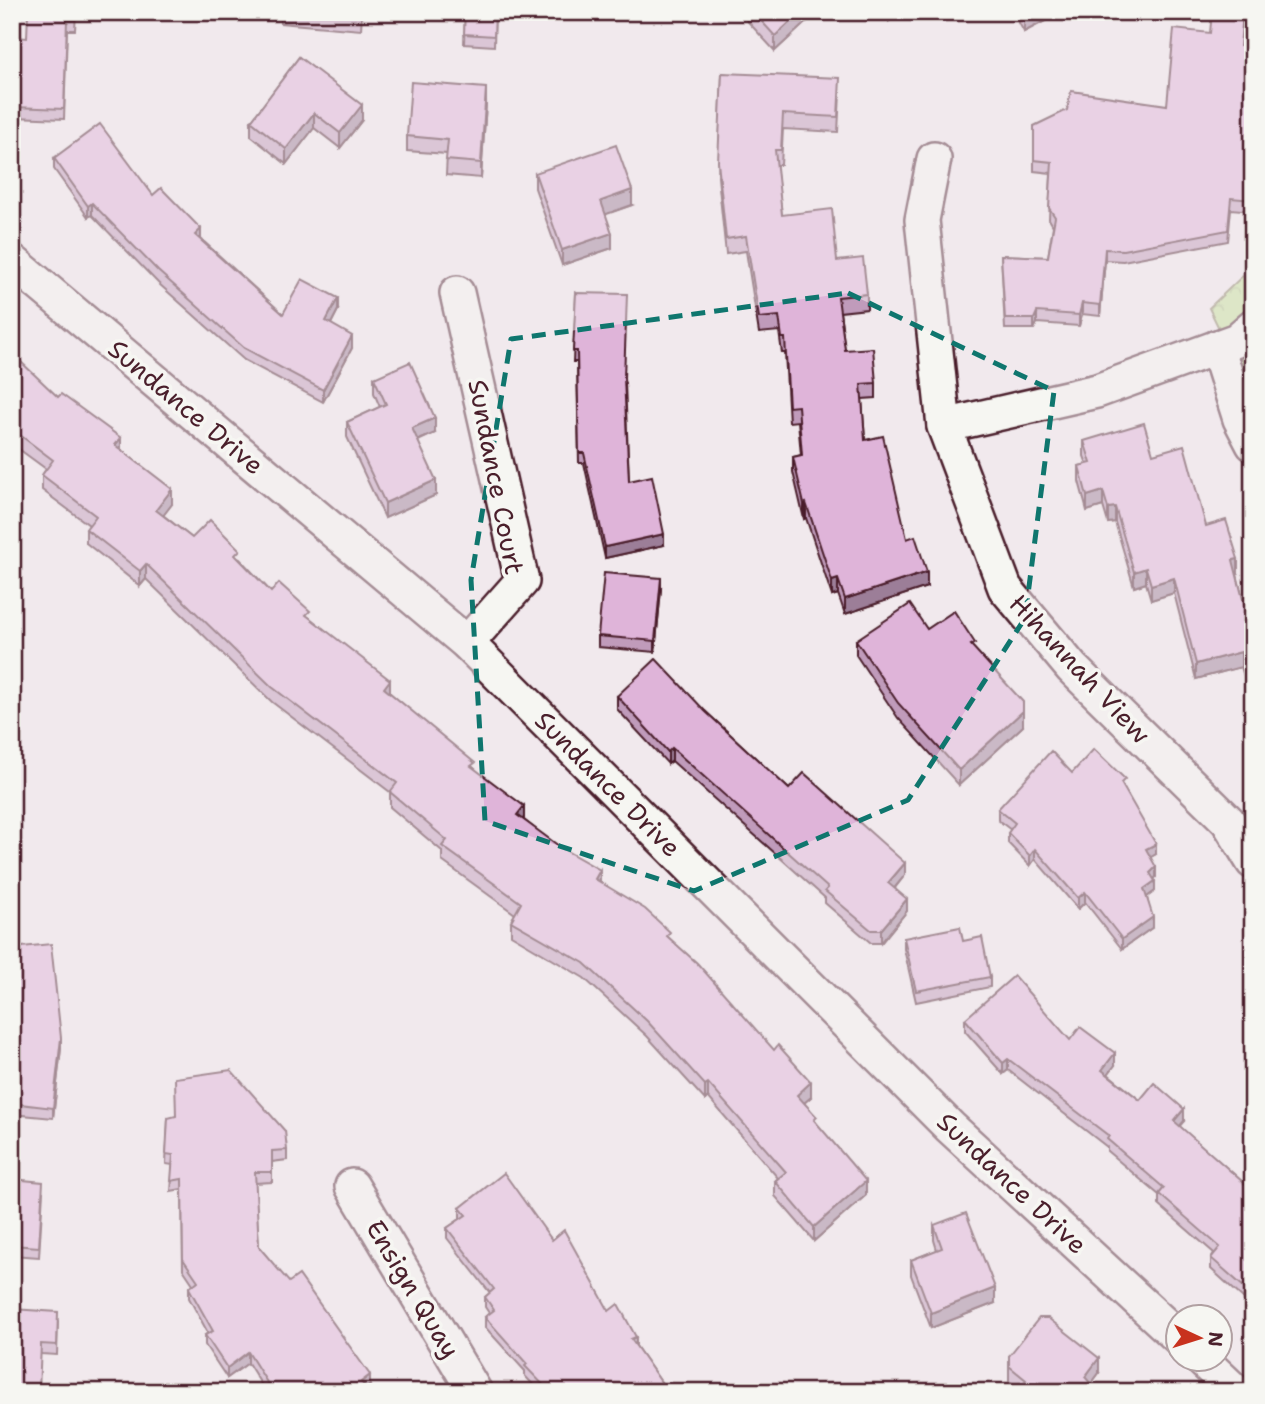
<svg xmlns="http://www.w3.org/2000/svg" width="1265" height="1404" viewBox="0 0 1265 1404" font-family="'Shantell Sans',sans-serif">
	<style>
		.forest { fill: url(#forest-crowns); stroke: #888162; stroke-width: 2 }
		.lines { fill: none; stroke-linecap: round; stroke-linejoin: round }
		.minor-casing { stroke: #4a1f2b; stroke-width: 38 }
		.minor { stroke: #f6f6f2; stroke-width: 33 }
		.wall { fill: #c09bbb; stroke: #4a1f2b; stroke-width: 2 }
		.shaded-wall { fill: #9c7e98; stroke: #4a1f2b; stroke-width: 2 }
		.building { fill: #dfb4d9; stroke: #4a1f2b; stroke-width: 2 }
		.marked { fill: none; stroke: #0f766e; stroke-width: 5; stroke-dasharray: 14 9; stroke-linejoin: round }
		.labels { text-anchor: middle; stroke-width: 7; stroke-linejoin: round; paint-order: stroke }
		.street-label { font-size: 26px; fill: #4a1f2b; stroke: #f6f6f2 }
	</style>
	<defs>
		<pattern id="forest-crowns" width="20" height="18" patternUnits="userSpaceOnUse" patternTransform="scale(1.75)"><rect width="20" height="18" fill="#c6e39a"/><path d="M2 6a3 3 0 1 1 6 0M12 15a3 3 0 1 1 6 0" fill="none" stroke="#acc285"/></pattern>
	</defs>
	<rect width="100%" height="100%" fill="#f1e9ed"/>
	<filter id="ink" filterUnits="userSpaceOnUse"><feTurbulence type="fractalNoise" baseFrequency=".0143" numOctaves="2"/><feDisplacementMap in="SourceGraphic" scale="14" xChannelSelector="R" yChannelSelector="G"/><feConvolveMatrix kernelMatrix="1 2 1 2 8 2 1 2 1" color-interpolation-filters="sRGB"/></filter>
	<g filter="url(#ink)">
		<polygon class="forest" points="1253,266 1253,398 1209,308"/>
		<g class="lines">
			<defs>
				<g id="minor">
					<polyline points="934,159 922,220 944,426 1005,588 1072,668 1228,821 1253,862"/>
					<polyline points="12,261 467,643 950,1127 1178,1337"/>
					<polyline points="457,293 522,581 467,643"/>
					<polyline points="1217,347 1240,419 1253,444"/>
					<polyline points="944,426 1097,391 1237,340 1253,326"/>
					<polyline points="352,1186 475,1392"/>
					<polyline points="1200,1358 1236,1392"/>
				</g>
			</defs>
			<use href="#minor" class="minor-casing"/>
			<use href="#minor" class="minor"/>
		</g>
		<g class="wall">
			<polygon points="76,12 75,30 67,30 64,119 14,117 14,107 27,38"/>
			<polygon points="280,12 362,12 361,30 280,23"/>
			<polygon points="465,12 495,12 494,46 464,44"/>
			<polygon points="739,12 817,12 775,51"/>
			<polygon points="882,12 899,12 889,21"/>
			<polygon points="1013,12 1062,12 1024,32"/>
			<polygon points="1241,46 1253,47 1253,211 1231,209 1228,241 1123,261 1105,260 1100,316 1082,314 1079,326 1037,323 1034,329 1005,329 1001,255 1048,257 1053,226 1049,219 1051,173 1034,171 1034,126 1167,105"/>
			<polygon points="299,57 362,120 340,148 314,128 286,164 251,136 251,121"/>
			<polygon points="722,73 840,93 838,132 783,129 781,165 776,165 782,215 837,261 867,294 867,309 840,312 845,350 876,383 876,398 862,399 865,440 927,587 845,614 838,594 832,596 806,518 804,519 793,472 793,457 801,455 798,421 789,422 785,353 782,353 779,331 759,333 746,251 726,254 718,177"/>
			<polygon points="486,103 481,178 446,175 447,154 407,151 407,136"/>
			<polygon points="54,158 153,195 283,314 338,310 331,324 352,348 323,402 244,360 158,283 92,215 88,217 54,169"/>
			<polygon points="535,173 632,205 605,214 612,248 562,265 535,188"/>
			<polygon points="576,293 625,383 629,481 664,545 605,558 584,463 579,463 577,362 573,362"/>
			<polygon points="12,364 58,397 121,450 172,504 163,515 192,538 240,559 271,592 310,618 390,693 475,769 524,820 670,939 811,1097 804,1103 817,1124 866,1195 814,1241 775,1196 775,1181 778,1178 708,1097 705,1100 647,1036 584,978 511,935 511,921 515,914 442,861 442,851 390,807 390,792 272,702 146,579 140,586 86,543 86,529 89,525 42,490 42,475 46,469 12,444"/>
			<polygon points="374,378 435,433 418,441 436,495 385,518 347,437 347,422 380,407 374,393"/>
			<polygon points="1084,441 1153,454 1206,526 1238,574 1237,574 1245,607 1253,605 1253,703 1241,667 1196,679 1174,593 1151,600 1146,583 1134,587 1115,522 1108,523 1103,506 1087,511 1079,481 1079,466 1087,464 1084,456"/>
			<polygon points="661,589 655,652 598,647 598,636"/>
			<polygon points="927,629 1023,726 959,785 898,718 856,655 856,640"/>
			<polygon points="617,696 705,711 789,789 905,875 895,888 907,911 881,943 871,943 825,903 825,898 672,761 668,764 617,709"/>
			<polygon points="1072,773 1124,789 1156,854 1150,857 1156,877 1154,879 1155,891 1147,897 1153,927 1122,949 1085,902 1078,909 1035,859 1030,866 1008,843 1008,833 1011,830 998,820 998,809"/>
			<polygon points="904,938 963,941 990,977 990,987 916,1002 904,949"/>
			<polygon points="12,948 61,1048 53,1118 12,1114 12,1041 15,1041 12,1016"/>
			<polygon points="965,1019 1070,1040 1115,1065 1108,1074 1140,1100 1184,1121 1179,1126 1253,1191 1253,1307 1211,1269 1211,1258 1214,1253 1159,1205 1159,1195 1107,1151 1107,1147 1008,1070 1003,1074 965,1031"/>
			<polygon points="168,1118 287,1150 287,1160 272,1162 272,1182 255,1183 259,1247 370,1385 366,1388 370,1392 266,1392 248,1363 227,1378 205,1345 205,1335 208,1333 189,1298 189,1288 193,1284 183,1269 182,1189 171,1191 173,1165 166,1164"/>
			<polygon points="12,1179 43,1192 39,1257 12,1255"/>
			<polygon points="460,1208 552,1240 636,1346 668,1392 540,1392 525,1376 525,1371 485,1327 485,1317 489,1313 485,1307 485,1297 490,1293 447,1238 447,1228 460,1219"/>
			<polygon points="934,1225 995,1303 931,1328 911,1275 911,1260 937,1250 934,1240"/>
			<polygon points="12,1309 58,1322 57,1355 41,1354"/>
			<polygon points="1009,1356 1099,1373 1091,1384 1019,1389 1009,1381"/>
		</g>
		<g class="shaded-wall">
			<polygon points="801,12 817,12 775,51 775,36"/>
			<polygon points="889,12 899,12 889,21"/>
			<polygon points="1034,12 1062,12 1024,32 1024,17"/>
			<polygon points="1243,12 1244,12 1240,57 1240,46"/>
			<polygon points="486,88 486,103 481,178 481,163"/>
			<polygon points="362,105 362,120 340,148 340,133"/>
			<polygon points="314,113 314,128 286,164 286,149"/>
			<polygon points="632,190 632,205 601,216 601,201"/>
			<polygon points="92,203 92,215 88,217 88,206"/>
			<polygon points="201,229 201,241 195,235"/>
			<polygon points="612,233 612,248 562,265 562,250"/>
			<polygon points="1105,249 1105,260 1100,316 1100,305"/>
			<polygon points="338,298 338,310 326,333 326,321"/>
			<polygon points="1082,303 1082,314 1079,326 1079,315"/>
			<polygon points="1037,312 1037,323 1034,329 1034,319"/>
			<polygon points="352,336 352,348 323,402 323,390"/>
			<polygon points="435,418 435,433 412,443 412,428"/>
			<polygon points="121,438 121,453 115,445"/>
			<polygon points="436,480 436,495 385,518 385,503"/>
			<polygon points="172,489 172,504 156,525 156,510"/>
			<polygon points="1103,491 1103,506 1087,511 1087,496"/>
			<polygon points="806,503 806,518 804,519 804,504"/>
			<polygon points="1115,507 1115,522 1108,523 1108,508"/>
			<polygon points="664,534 664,545 605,558 605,547"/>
			<polygon points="1238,559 1238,574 1233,575 1233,560"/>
			<polygon points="146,564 146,579 140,586 140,571"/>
			<polygon points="1146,568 1146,583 1134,587 1134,572"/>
			<polygon points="927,572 927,587 845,614 845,599"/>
			<polygon points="661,578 661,589 655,652 655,641"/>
			<polygon points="1174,578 1174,593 1151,600 1151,585"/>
			<polygon points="838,579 838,594 832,596 832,581"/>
			<polygon points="1241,652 1241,667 1196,679 1196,664"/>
			<polygon points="390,680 390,694 384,688"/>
			<polygon points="1023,711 1023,726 959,785 959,770"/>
			<polygon points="672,748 672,761 668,764 668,752"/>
			<polygon points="524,806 524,820 517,815"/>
			<polygon points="1156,844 1156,854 1146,860 1146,849"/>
			<polygon points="1035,849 1035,859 1030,866 1030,856"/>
			<polygon points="905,863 905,875 888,896 888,883"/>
			<polygon points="1156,867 1156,877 1150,883 1150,873"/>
			<polygon points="600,870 600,885 595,879"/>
			<polygon points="1155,881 1155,891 1144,899 1144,889"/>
			<polygon points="1085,892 1085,902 1078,909 1078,898"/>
			<polygon points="907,899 907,911 881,943 881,930"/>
			<polygon points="1153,917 1153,927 1122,949 1122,939"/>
			<polygon points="61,1038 61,1048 53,1118 53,1108"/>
			<polygon points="1115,1053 1115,1065 1102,1082 1102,1070"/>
			<polygon points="1008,1059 1008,1070 1003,1074 1003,1063"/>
			<polygon points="811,1082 811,1097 797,1109 797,1095"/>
			<polygon points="708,1083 708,1097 705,1100 705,1085"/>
			<polygon points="1184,1109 1184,1121 1174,1133 1174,1121"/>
			<polygon points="866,1181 866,1195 814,1241 814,1227"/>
			<polygon points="1253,1201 1253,1213 1248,1207"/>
			<polygon points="995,1288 995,1303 931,1328 931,1313"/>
			<polygon points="636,1337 636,1347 631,1339"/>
			<polygon points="248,1352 248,1363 227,1378 227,1368"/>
			<polygon points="1099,1358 1099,1373 1085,1392 1085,1377"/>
			<polygon points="370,1375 370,1385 361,1392 361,1382"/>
		</g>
		<g class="building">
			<polygon points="28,12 76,12 75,20 67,20 64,109 14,107 17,37 27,38"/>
			<polygon points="331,12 361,12 361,15"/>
			<polygon points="465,12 495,12 494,36 464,34"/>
			<polygon points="753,12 801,12 775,36"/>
			<polygon points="1021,12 1034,12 1024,17"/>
			<polygon points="1212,12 1243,12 1240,46 1253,47 1253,200 1231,198 1228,230 1123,250 1105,249 1100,305 1082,303 1079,315 1037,312 1034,319 1005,319 1001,255 1048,257 1055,217 1049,208 1052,162 1034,160 1034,126 1067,110 1071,91 1167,105 1174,29 1210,33"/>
			<polygon points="299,57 362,105 340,133 314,113 286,149 251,121"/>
			<polygon points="722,73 840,78 838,117 783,114 781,150 775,150 782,215 832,209 837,261 863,258 867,294 838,297 845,350 873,348 876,383 861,384 865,440 883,436 907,539 915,536 927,572 845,599 838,579 832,581 806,503 804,504 793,457 802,455 798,406 789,407 785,338 782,338 779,316 759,318 746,236 726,239 718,162"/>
			<polygon points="411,82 486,88 481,163 446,160 448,140 407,136"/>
			<polygon points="100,124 153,195 161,188 201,229 195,235 283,314 302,279 338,298 326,321 352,336 323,390 244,348 158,271 92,203 88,206 54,158"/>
			<polygon points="616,145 632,190 601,201 612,233 562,250 535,173"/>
			<polygon points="576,293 627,294 624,378 629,481 652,476 664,534 605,547 584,453 579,453 577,351 573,351"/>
			<polygon points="20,361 58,397 61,394 121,438 115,445 172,489 156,510 192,538 210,520 240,550 235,555 271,592 279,583 310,611 306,615 390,680 384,688 475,763 471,766 524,806 517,815 563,849 600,870 595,879 645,909 670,932 667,936 697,963 774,1050 778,1045 811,1082 797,1095 817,1117 814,1120 866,1181 814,1227 775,1181 786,1172 708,1083 705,1085 647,1021 584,963 511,921 521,903 442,846 447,840 390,792 397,783 272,687 146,564 140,571 86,529 96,516 42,475 53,460 12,429 12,364 15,366"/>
			<polygon points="410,362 435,418 412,428 436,480 385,503 347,422 386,404 374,378"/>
			<polygon points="1144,423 1153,454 1184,445 1206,526 1226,520 1238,559 1233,560 1245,607 1253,605 1253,688 1241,652 1196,664 1174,578 1151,585 1146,568 1134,572 1115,507 1108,508 1103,491 1087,496 1079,466 1091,463 1084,441"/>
			<polygon points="604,573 661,578 655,641 598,636"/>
			<polygon points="910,604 927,629 954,611 975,643 971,645 1023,702 1023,711 959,770 898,703 856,640"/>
			<polygon points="656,659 705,711 789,789 804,773 905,863 888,883 907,899 881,930 871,930 825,891 828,888 672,748 668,752 617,696"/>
			<polygon points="1094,749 1125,779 1121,783 1156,844 1146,849 1156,867 1150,873 1155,881 1144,889 1153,917 1122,939 1085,892 1078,898 1035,849 1030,856 1008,833 1015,823 998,809 1051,751 1072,773"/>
			<polygon points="960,927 963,941 982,937 990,977 916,991 904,938"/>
			<polygon points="51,944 61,1038 53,1108 12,1103 12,1041 16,1041 12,1005 12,948"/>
			<polygon points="1014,976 1070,1040 1080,1027 1115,1053 1102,1070 1140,1100 1154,1083 1184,1109 1174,1121 1253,1191 1253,1201 1248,1207 1253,1211 1253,1295 1211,1258 1220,1247 1159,1194 1164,1188 1107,1139 1109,1136 1008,1059 1003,1063 965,1019"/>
			<polygon points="231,1070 285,1131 287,1150 272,1151 272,1172 255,1172 259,1247 289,1282 299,1275 370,1375 361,1382 370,1392 273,1392 248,1352 227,1368 205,1335 213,1331 189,1288 198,1281 183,1259 182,1179 171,1181 173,1155 166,1154 168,1118 176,1116 175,1078"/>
			<polygon points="504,1173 552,1240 564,1230 609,1311 618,1304 636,1337 631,1339 668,1392 550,1392 525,1366 527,1364 485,1317 494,1310 485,1297 494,1289 447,1228 466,1215 460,1208"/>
			<polygon points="12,1179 43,1182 39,1247 12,1245"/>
			<polygon points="966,1213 995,1288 931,1313 911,1260 942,1248 934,1225"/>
			<polygon points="12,1309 58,1312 57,1345 41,1344 39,1392 12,1392"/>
			<polygon points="1039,1318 1048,1318 1099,1358 1085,1377 1098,1392 1017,1392 1026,1380 1009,1366 1009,1356"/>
		</g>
	</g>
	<path d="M0 0H1265V1404H0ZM 848,293 L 1054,391 L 1025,618 L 908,800 L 694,891 L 485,821 L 471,580 L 511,339 Z" fill="#f1e9ed" fill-opacity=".55" fill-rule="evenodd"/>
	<path class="marked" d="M 848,293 L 1054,391 L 1025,618 L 908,800 L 694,891 L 485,821 L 471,580 L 511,339 Z"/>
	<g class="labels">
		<g class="street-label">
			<text transform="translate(186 407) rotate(40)" y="9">Sundance Drive</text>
			<text transform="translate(496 477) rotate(79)" y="9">Sundance Court</text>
			<text transform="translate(1080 669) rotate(47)" y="9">Hihannah View</text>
			<text transform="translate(608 784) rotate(45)" y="9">Sundance Drive</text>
			<text transform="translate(1012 1183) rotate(43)" y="9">Sundance Drive</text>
			<text transform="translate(413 1289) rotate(59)" y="9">Ensign Quay</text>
		</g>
	</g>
	<rect width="1265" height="1404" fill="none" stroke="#f6f6f2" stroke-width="42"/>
	<rect x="21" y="21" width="1223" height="1362" fill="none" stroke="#4a1f2b" stroke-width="2.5" filter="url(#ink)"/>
	<g transform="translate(1199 1338) rotate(94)"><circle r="33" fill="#f6f6f2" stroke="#b1a0a2" stroke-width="2"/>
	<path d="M0-5L12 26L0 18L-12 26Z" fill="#c8321e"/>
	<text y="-10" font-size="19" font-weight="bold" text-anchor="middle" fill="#4a1f2b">N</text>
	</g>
</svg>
